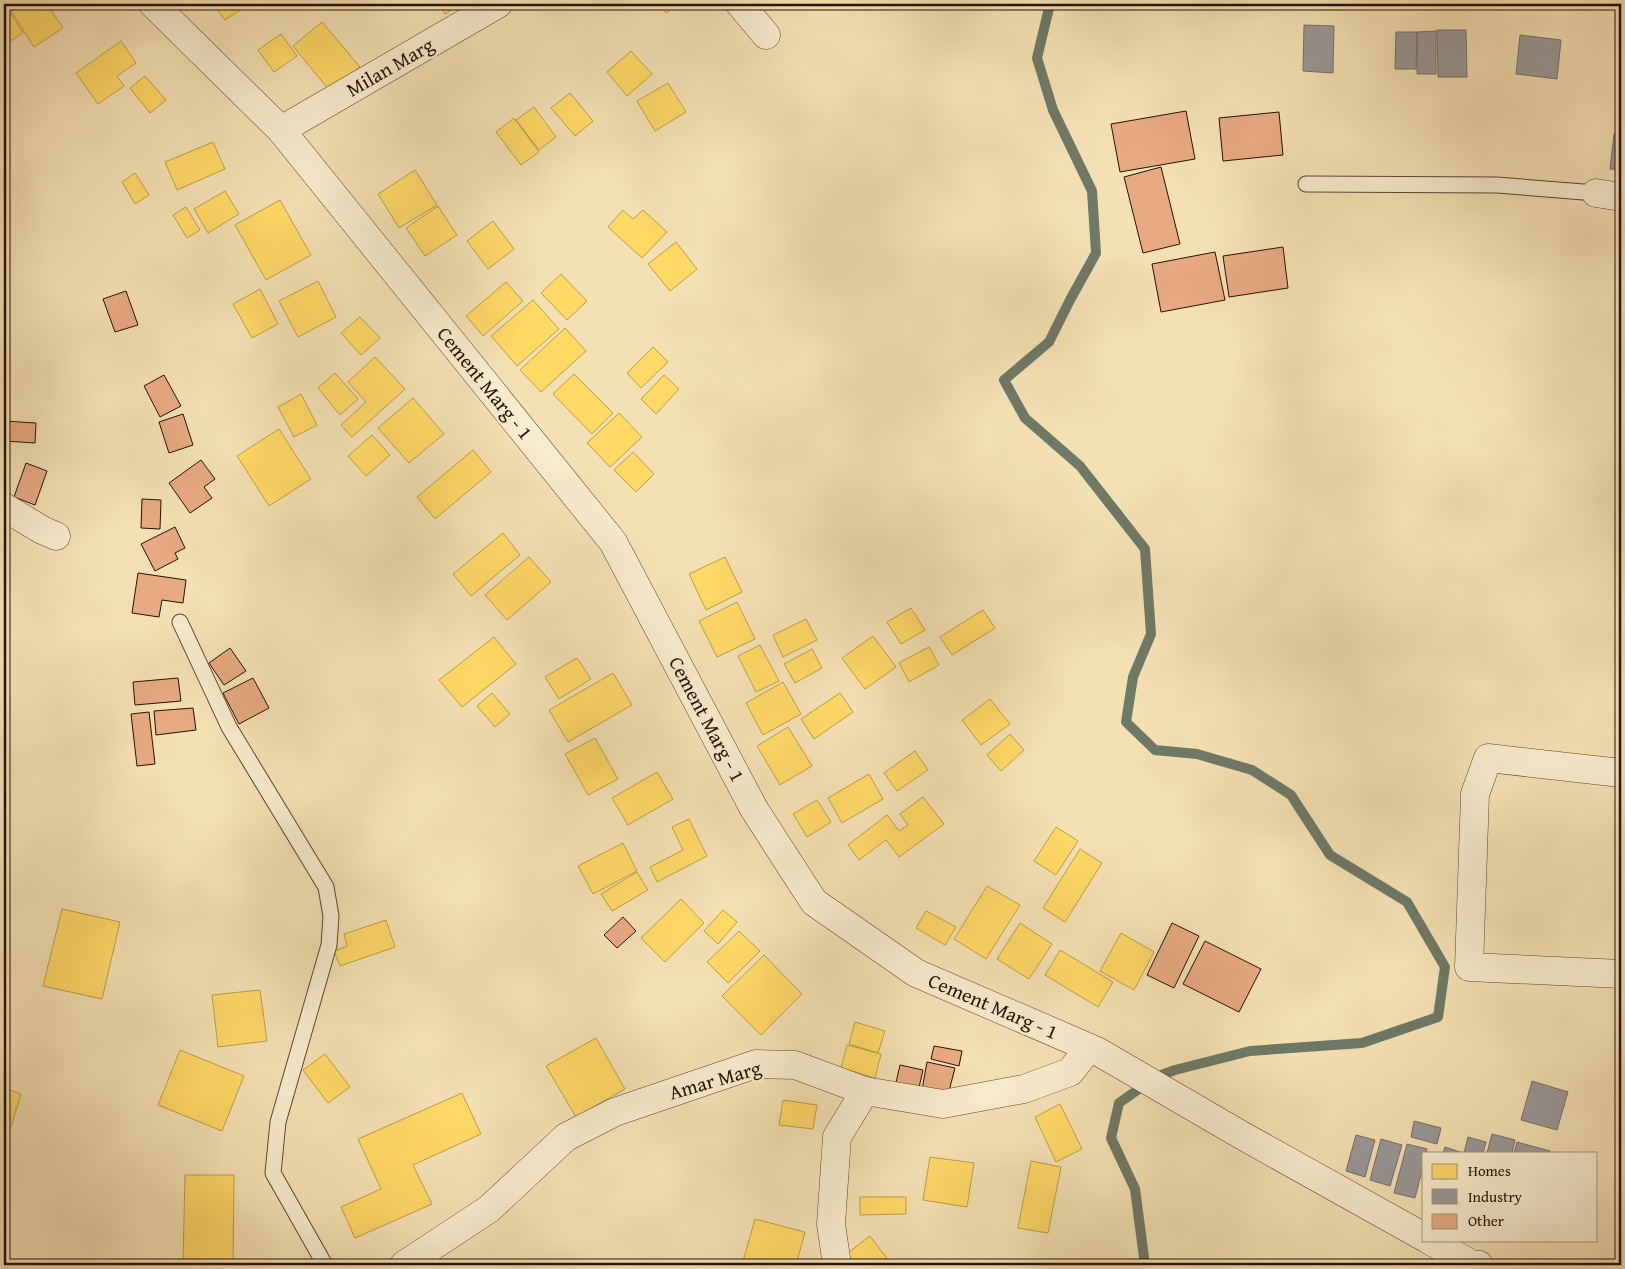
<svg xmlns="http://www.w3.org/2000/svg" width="1625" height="1269" viewBox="0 0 1625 1269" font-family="'Gentium Book Plus',serif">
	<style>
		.homes { fill: #ffd966; stroke: #be9d48 }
		.industry { fill: #999; stroke: #77706b }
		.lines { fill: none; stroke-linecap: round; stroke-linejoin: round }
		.stream { stroke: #6e7966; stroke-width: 10 }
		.building { fill: #e8aa83; stroke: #281101 }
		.service-casing { stroke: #5b452e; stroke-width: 17 }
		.minor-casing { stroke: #5b452e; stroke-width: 29 }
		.tertiary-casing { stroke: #5b452e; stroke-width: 29 }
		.service { stroke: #f8ecce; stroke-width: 15 }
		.minor { stroke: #f8ecce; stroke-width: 28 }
		.tertiary { stroke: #f8ecce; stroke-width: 28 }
		.labels { text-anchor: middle; stroke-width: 5; stroke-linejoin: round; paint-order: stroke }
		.street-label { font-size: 20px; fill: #281101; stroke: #f8ecce }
	</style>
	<rect width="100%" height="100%" fill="#f4e1b3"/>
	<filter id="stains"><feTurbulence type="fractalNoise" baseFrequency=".004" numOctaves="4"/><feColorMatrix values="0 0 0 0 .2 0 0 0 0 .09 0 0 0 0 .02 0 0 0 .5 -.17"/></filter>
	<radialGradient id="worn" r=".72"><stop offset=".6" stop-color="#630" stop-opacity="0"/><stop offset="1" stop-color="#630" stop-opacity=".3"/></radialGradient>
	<g class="homes">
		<polygon points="4,4 5,4 23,33 4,45"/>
		<polygon points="22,4 47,4 63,28 34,47 11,11"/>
		<polygon points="213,4 249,4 225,20"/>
		<polygon points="439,4 462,4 445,14"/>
		<polygon points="659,4 678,4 666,13"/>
		<polygon points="322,22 360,67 330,91 293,46"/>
		<polygon points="281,34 297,56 274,72 258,50"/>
		<polygon points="121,41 136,63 117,76 124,86 98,104 76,73"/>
		<polygon points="631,51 652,74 627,96 607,72"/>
		<polygon points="145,76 166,100 150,113 130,88"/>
		<polygon points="668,83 686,112 655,131 637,101"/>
		<polygon points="570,93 593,121 575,136 551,108"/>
		<polygon points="534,107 556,137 539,150 516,120"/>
		<polygon points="514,118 539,152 521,165 496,132"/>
		<polygon points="213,142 225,169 177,190 165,162"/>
		<polygon points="415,170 437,205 399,228 378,194"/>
		<polygon points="135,173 149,195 135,204 122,182"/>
		<polygon points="225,191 239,214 208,233 194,209"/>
		<polygon points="280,200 311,255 266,280 235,225"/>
		<polygon points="438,206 457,235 425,256 406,228"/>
		<polygon points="186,207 200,230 187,238 173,215"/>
		<polygon points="623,210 633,219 643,210 667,232 642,258 608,227"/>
		<polygon points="493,221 514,249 488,269 467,241"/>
		<polygon points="676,242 697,269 670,291 648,264"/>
		<polygon points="561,274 587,301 567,320 541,293"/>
		<polygon points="318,281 336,317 298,337 279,301"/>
		<polygon points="506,282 523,301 483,336 466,316"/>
		<polygon points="260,289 278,324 252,338 233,304"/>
		<polygon points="533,300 559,329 517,366 491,336"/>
		<polygon points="360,317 380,338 361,355 341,333"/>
		<polygon points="565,328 586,351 541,392 520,370"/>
		<polygon points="653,347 668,362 641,388 627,373"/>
		<polygon points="375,357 405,389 352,437 341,425 366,402 348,382"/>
		<polygon points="335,373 358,399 340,415 318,388"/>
		<polygon points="574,374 613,413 592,434 553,394"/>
		<polygon points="664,375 679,389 656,414 641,399"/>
		<polygon points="301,394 317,425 294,437 278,407"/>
		<polygon points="413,398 444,434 409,463 378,428"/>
		<polygon points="619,413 642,437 610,467 587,443"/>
		<polygon points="279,429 311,479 269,506 237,456"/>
		<polygon points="372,435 390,455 366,476 348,456"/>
		<polygon points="473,450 491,472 435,519 417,497"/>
		<polygon points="633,452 654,474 636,492 614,470"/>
		<polygon points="503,533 520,555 471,596 453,574"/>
		<polygon points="529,557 551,582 507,620 485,595"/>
		<polygon points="725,557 742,592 706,610 689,574"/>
		<polygon points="737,602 755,639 717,657 699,621"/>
		<polygon points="911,608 925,630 901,644 887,622"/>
		<polygon points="983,610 995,628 952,655 940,637"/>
		<polygon points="806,619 817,640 783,657 773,635"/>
		<polygon points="873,636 896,667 865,689 842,658"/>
		<polygon points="494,637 516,664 462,707 439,680"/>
		<polygon points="760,645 779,681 756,692 738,656"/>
		<polygon points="929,647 939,665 909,682 899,663"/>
		<polygon points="812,649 822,668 795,683 784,664"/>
		<polygon points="577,658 591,679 559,699 545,677"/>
		<polygon points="613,673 632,705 568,742 549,710"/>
		<polygon points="783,682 801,714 763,735 746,703"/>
		<polygon points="492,693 510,714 495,727 477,706"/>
		<polygon points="840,693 853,712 814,739 801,719"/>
		<polygon points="990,699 1010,724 981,745 962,720"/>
		<polygon points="788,727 812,766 780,785 757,746"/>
		<polygon points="1010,734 1024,750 1001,771 987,755"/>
		<polygon points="595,738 618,779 588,795 565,754"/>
		<polygon points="915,751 928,770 897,791 884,773"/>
		<polygon points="657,772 673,799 628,825 612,798"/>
		<polygon points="869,774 883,799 842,823 828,798"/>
		<polygon points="923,797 944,824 899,857 886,840 859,860 848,845 887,815 899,831 908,825 900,814"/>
		<polygon points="817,800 831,822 807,837 793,814"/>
		<polygon points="689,819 707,856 657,882 650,867 683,850 672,827"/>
		<polygon points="1056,827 1078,841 1056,875 1034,861"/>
		<polygon points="623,843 637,871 593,894 578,866"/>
		<polygon points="1080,849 1102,863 1065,922 1043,908"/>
		<polygon points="637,872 648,890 612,911 601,894"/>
		<polygon points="987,886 1020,905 986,959 954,939"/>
		<polygon points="681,899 704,923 665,962 641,938"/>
		<polygon points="62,909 120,922 102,999 43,986"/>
		<polygon points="723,910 737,922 718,944 704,931"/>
		<polygon points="926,911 956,927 945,945 916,928"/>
		<polygon points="386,920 395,947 340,966 334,951 347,946 344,934"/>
		<polygon points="1020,923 1052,944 1029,979 997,959"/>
		<polygon points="739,931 760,951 728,983 707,962"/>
		<polygon points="1121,933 1154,952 1134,990 1100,971"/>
		<polygon points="1060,950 1113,982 1098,1007 1045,975"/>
		<polygon points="764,955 802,994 761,1035 722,996"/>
		<polygon points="260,990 267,1041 218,1047 212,995"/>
		<polygon points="855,1022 885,1031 878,1053 849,1044"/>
		<polygon points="596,1038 625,1089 576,1117 546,1066"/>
		<polygon points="847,1045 881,1054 875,1078 841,1068"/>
		<polygon points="180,1050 244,1076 222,1131 158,1105"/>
		<polygon points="325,1054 350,1087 328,1103 303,1070"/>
		<polygon points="4,1088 21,1094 11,1127 4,1125"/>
		<polygon points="462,1093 481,1134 413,1165 432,1204 355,1238 341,1207 381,1189 358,1139"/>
		<polygon points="783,1100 817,1105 813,1129 779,1125"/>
		<polygon points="1060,1104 1082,1149 1056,1162 1035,1117"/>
		<polygon points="930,1157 974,1163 967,1207 923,1200"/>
		<polygon points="1031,1161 1061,1167 1048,1233 1018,1228"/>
		<polygon points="185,1175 234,1175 233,1265 183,1265"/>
		<polygon points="860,1197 906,1197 906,1214 860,1215"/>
		<polygon points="755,1219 805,1232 796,1265 742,1265"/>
		<polygon points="870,1236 892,1265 847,1265 841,1258"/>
	</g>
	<g class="industry">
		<polygon points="1304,25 1334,26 1333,73 1303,71"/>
		<polygon points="1437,30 1466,30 1467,77 1438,77"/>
		<polygon points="1436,31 1436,74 1417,74 1417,32"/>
		<polygon points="1396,32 1417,32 1416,69 1395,69"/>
		<polygon points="1520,35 1561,40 1557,79 1516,74"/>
		<polygon points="1614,134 1621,134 1621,170 1610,169"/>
		<polygon points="1532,1081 1568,1092 1557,1130 1521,1120"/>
		<polygon points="1414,1121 1441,1128 1437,1144 1411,1137"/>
		<polygon points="1492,1134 1515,1140 1512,1153 1487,1153"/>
		<polygon points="1356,1135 1375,1140 1365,1177 1346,1171"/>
		<polygon points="1468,1137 1486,1142 1483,1153 1464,1153"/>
		<polygon points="1381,1139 1402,1145 1390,1186 1370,1180"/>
		<polygon points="1517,1142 1550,1151 1549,1153 1514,1153"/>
		<polygon points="1407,1144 1427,1149 1426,1153 1424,1153 1424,1163 1415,1198 1394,1193"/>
		<polygon points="1445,1147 1463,1153 1443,1153"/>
	</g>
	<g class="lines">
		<polyline class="stream" points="1050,4 1037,58 1053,110 1092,191 1096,253 1070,300 1049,342 1004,380 1025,418 1080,466 1145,549 1151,634 1133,677 1126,722 1155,750 1197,754 1252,770 1291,795 1330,855 1407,902 1445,967 1438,1017 1362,1043 1250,1051 1175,1070 1156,1077 1119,1103 1111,1138 1135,1189 1145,1265"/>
	</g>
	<g class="building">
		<polygon points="1186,111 1195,159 1120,172 1111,124"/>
		<polygon points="1279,112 1283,155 1223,161 1219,118"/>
		<polygon points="1161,167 1180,244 1143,253 1124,177"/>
		<polygon points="1283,247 1288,288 1229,297 1223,256"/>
		<polygon points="1215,252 1225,300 1161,312 1152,264"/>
		<polygon points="126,291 138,325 115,332 103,299"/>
		<polygon points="164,375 181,406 160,417 144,386"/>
		<polygon points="183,414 193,445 169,453 159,422"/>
		<polygon points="4,421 36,423 35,443 4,441"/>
		<polygon points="201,460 215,479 204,487 212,498 190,513 169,483"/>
		<polygon points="26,463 47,471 35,505 14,497"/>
		<polygon points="142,499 161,500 160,529 141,528"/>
		<polygon points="175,527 185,548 175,553 178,559 155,571 141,544"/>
		<polygon points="138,573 186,580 183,603 162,600 159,617 132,613"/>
		<polygon points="230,648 246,671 224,685 209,663"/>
		<polygon points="178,678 181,701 135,705 133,682"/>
		<polygon points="253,678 269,708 239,724 223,693"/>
		<polygon points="193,708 196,730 156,735 154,711"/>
		<polygon points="149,712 155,764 137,766 131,714"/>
		<polygon points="623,917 636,931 617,948 604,935"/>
		<polygon points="1172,923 1199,936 1174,988 1147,975"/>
		<polygon points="1205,941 1261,969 1239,1012 1183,984"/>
		<polygon points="934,1046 962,1051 959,1066 931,1059"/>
		<polygon points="927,1062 955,1068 948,1095 922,1090"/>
		<polygon points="900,1065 923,1070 918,1092 895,1087"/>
	</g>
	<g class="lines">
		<defs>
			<g id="service">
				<polyline points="1306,184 1497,185 1596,193"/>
				<polyline points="180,622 229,727 326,887 331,916 329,945 278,1122 273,1173 325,1265"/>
			</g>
			<g id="minor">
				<polyline points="740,4 766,35"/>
				<polyline points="281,130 498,4"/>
				<polyline points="1596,193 1621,197"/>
				<polyline points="4,507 42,530 56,536"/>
				<polyline points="1621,773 1488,758 1475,794 1469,967 1621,974"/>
				<polyline points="404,1265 489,1209 566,1137 615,1112 756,1064 795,1065 865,1091 943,1104 1024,1089 1070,1072 1089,1048"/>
				<polyline points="837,1265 831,1224 837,1137 865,1091"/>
			</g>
			<g id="tertiary">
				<polyline points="153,4 281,130 613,542 754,809 814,902 916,973 1097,1051 1243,1136 1424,1237"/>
				<polyline points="1429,1240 1471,1264 1479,1265"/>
			</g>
		</defs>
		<use href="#service" class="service-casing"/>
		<use href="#minor" class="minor-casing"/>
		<use href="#tertiary" class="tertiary-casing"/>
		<use href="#service" class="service"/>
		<use href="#minor" class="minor"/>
		<use href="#tertiary" class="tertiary"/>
	</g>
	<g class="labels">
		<g class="street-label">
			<text transform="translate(390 67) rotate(-30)" y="7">Milan Marg</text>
			<text transform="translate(485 383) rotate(51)" y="7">Cement Marg - 1</text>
			<text transform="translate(707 719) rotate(62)" y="7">Cement Marg - 1</text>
			<text transform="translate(993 1006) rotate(23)" y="7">Cement Marg - 1</text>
			<text transform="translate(715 1080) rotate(-16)" y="7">Amar Marg</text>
		</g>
	</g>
	<rect width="1625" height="1269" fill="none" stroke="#f4e1b3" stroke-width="20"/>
	<rect x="5" y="5" width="1615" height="1259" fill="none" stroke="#281101" stroke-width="2.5"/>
	<rect x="10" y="10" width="1605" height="1249" fill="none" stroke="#281101"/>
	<rect x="1422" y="1152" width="175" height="90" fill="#f8ecce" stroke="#a5947c"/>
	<rect x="1432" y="1164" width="25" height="15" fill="#ffd966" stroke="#a5947c"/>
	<text x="1468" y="1176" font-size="15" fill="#281101">Homes</text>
	<rect x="1432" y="1189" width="25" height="15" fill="#999999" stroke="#a5947c"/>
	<text x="1468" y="1202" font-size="15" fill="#281101">Industry</text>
	<rect x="1432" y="1214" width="25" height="15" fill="#e8aa83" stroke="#a5947c"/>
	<text x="1468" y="1226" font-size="15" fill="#281101">Other</text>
	<rect width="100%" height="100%" filter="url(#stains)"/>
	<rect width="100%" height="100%" fill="url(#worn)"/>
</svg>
